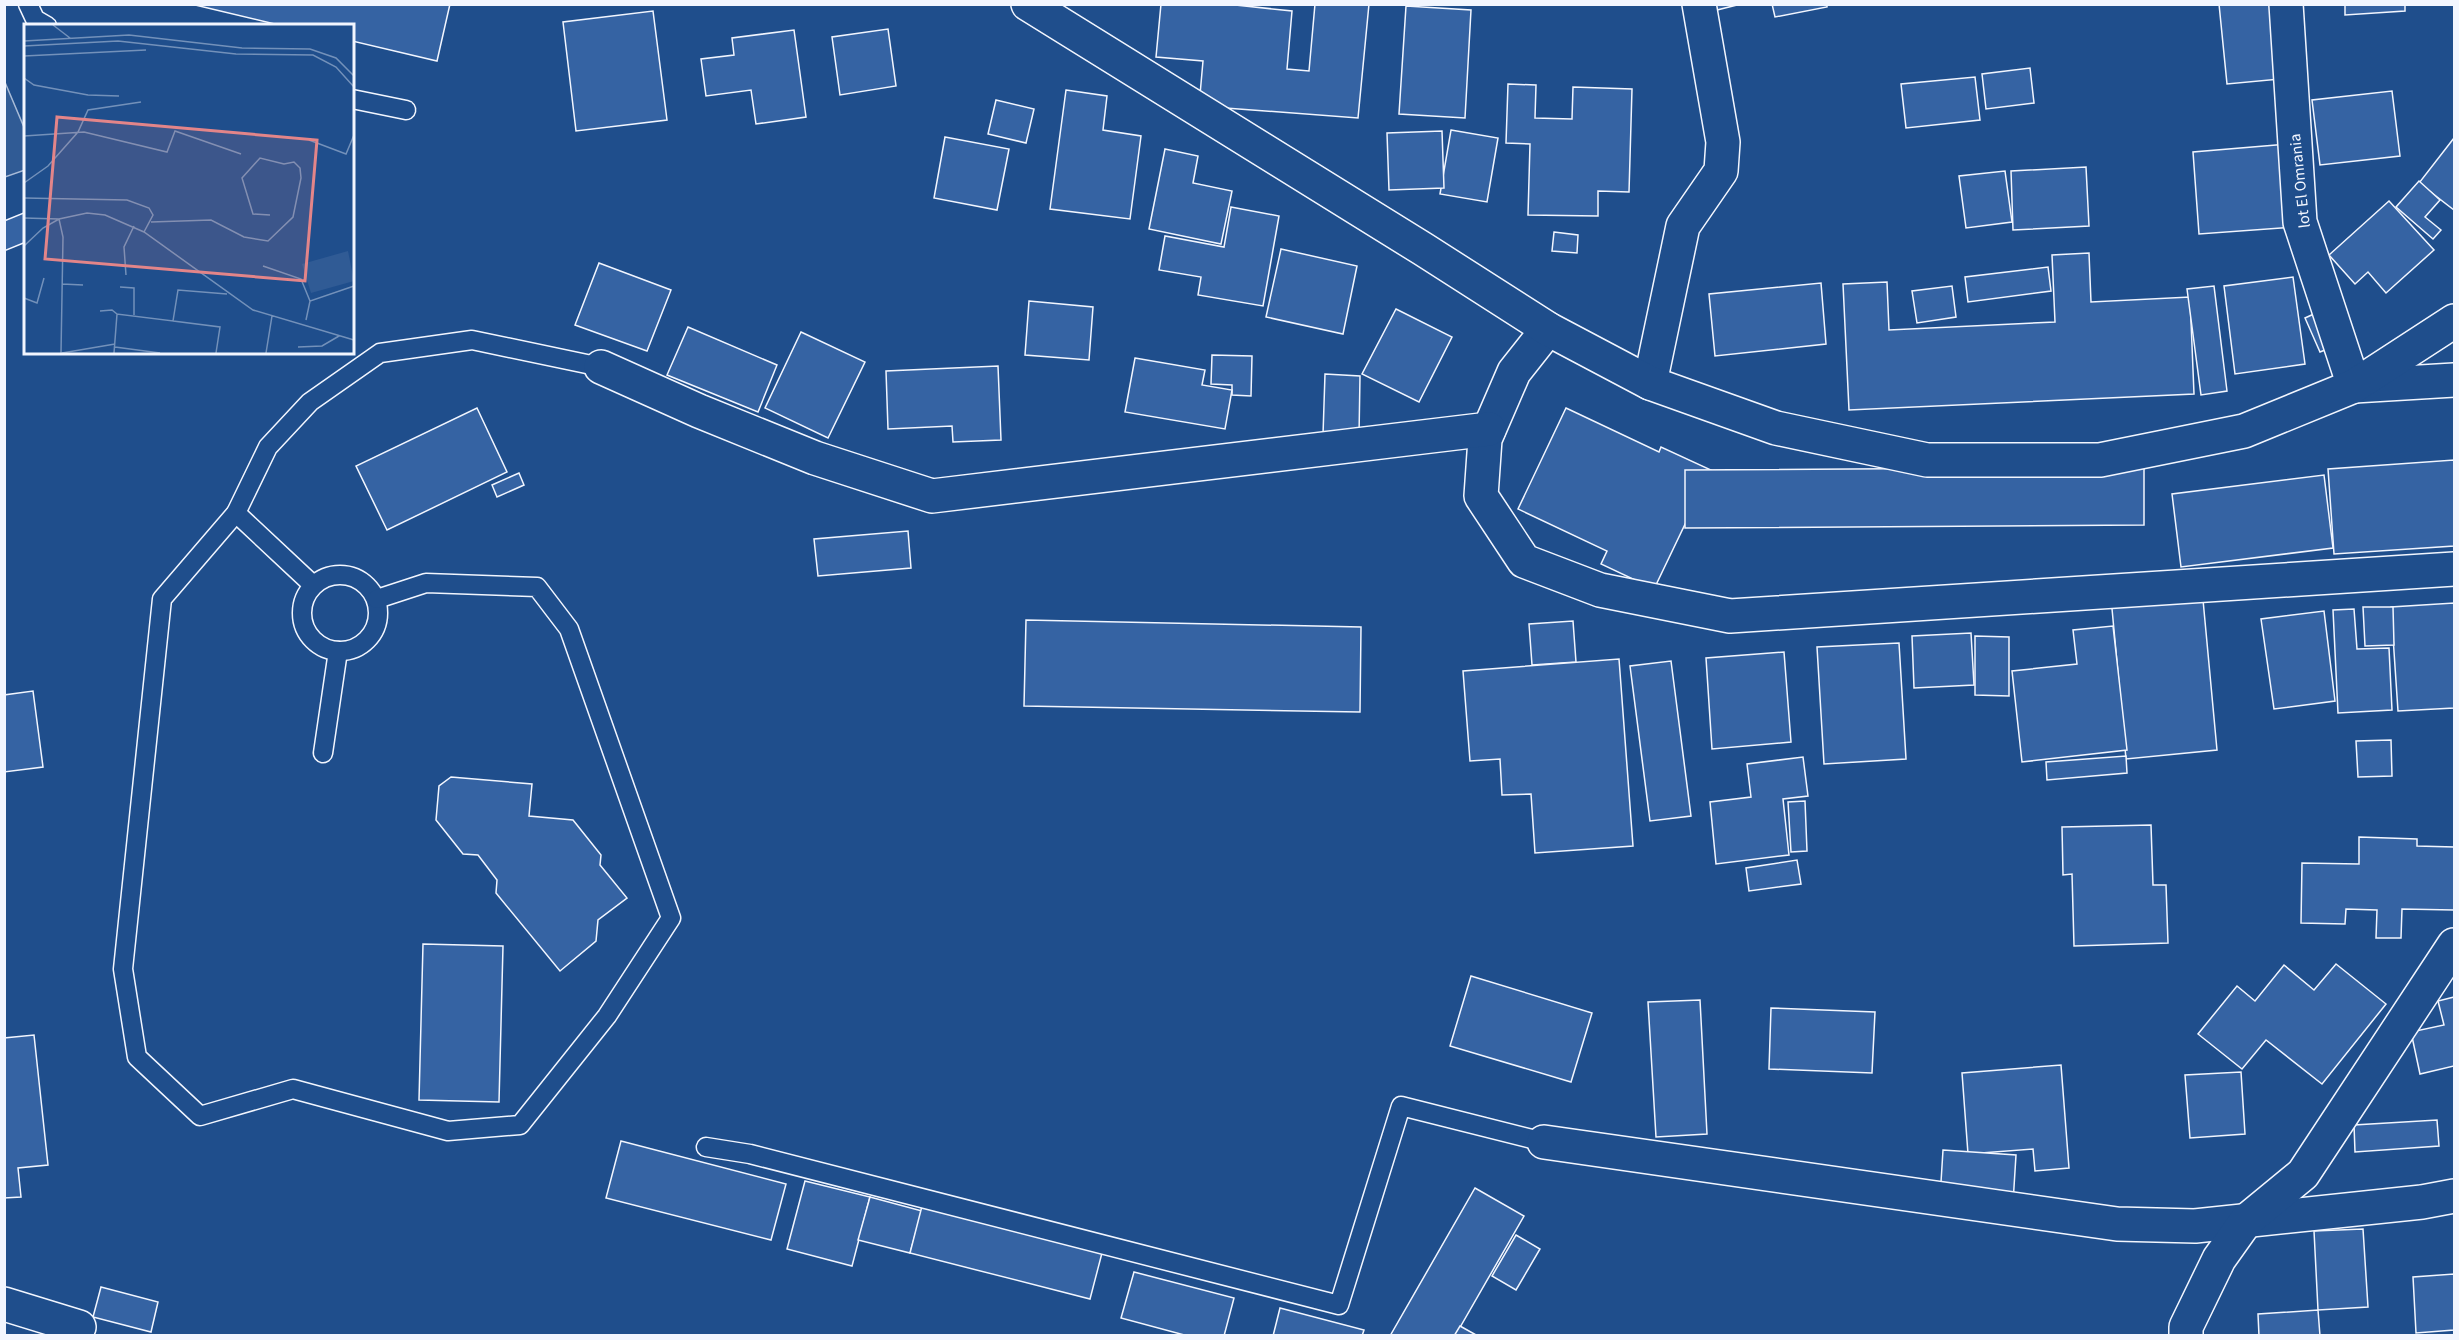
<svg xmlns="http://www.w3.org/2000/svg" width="2459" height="1340" viewBox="0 0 2459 1340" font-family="'Source Sans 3',sans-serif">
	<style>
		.built { fill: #305b95; stroke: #a8bbd7; stroke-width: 1.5 }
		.building { fill: #3563a3; stroke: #f2f6ff; stroke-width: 1.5 }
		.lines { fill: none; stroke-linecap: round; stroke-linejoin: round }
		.lane-casing { stroke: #f2f6ff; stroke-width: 21 }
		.street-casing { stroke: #f2f6ff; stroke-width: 36 }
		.secondary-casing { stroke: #f2f6ff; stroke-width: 36 }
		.primary-casing { stroke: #f2f6ff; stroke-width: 36 }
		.lane { stroke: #1f4e8c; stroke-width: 18 }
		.street { stroke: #1f4e8c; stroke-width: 33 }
		.secondary { stroke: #1f4e8c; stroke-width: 33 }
		.primary { stroke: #1f4e8c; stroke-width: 33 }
		.labels { text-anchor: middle; stroke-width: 4.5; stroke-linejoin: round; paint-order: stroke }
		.street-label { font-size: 16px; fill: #f2f6ff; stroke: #1f4e8c }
		.inset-road { fill: none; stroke: #7391ba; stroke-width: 1.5 }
		.view { fill: #e38589; fill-opacity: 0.15; stroke: #e38589; stroke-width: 3 }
		.inset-edge { fill: none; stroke: #f2f6ff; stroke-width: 3 }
	</style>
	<rect width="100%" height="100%" fill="#1f4e8c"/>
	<polygon class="built" points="4,80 26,132 25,170 5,177"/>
	<g class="building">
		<polygon points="191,4 450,4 437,61 352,41 352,26 283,26"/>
		<polygon points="1161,4 1226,4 1292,11 1287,69 1309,71 1315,4 1369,4 1358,118 1199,106 1203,61 1156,57"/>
		<polygon points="1716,4 1741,4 1717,10"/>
		<polygon points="1772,4 1827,4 1827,7 1775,17"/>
		<polygon points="2219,4 2283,4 2290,78 2227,84"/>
		<polygon points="2345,4 2405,4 2405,11 2345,15"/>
		<polygon points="1406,6 1471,10 1465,118 1399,114"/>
		<polygon points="653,11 667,120 576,131 563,22"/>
		<polygon points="888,29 896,86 840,95 832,37"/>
		<polygon points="794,30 806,117 756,124 751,90 706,96 701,59 734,55 732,38"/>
		<polygon points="2030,68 2034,103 1986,109 1982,74"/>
		<polygon points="1975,77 1980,120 1906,128 1901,84"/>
		<polygon points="1508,84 1536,85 1535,118 1572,119 1573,87 1632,89 1629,192 1598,191 1598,216 1528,215 1530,144 1506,143"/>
		<polygon points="1066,90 1107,96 1103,130 1141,136 1130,219 1050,209"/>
		<polygon points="2392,91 2400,156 2320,165 2312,100"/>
		<polygon points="996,100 1034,109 1026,143 988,134"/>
		<polygon points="1451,130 1498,138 1487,202 1440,194"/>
		<polygon points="1442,131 1444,188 1389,190 1387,133"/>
		<polygon points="945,137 1009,149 997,210 934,198"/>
		<polygon points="2454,138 2454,210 2419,183"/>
		<polygon points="2289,144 2295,227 2199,234 2193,152"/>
		<polygon points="1165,149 1198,156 1193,183 1232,191 1221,244 1149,229"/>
		<polygon points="2086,167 2089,226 2013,230 2011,171"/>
		<polygon points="2005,171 2012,222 1966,228 1959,176"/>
		<polygon points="2419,181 2440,200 2425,217 2441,230 2433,239 2396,207"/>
		<polygon points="2389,201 2434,250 2386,293 2368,272 2355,284 2329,255"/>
		<polygon points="1231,207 1279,216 1263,306 1198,295 1201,277 1159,270 1165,236 1224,247"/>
		<polygon points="26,212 26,242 4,251 4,221"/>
		<polygon points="1554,232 1578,235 1577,253 1552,251"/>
		<polygon points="1281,249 1357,266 1343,334 1266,317"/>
		<polygon points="2089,253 2091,302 2190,297 2194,394 1849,410 1843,284 1887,282 1889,330 2055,322 2052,255"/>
		<polygon points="599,263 671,290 647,351 575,325"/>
		<polygon points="2048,267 2051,291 1968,302 1965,277"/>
		<polygon points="2293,277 2305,364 2235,374 2224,286"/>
		<polygon points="1821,283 1826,344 1715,356 1709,294"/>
		<polygon points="1952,286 1956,317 1917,323 1912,291"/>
		<polygon points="2214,286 2227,391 2201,395 2187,289"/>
		<polygon points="1029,301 1093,307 1089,360 1025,355"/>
		<polygon points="1396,309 1452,337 1419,402 1362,374"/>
		<polygon points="2325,309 2340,344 2320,352 2305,318"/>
		<polygon points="688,327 777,365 758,412 667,375"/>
		<polygon points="801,332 865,362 828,438 765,408"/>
		<polygon points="1212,355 1252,356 1251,396 1232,395 1232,385 1211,384"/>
		<polygon points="1135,358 1205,370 1202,385 1232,390 1225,429 1125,412"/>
		<polygon points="998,366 1001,440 953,442 952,426 888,429 886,371"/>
		<polygon points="1325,374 1360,376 1359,436 1323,435"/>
		<polygon points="477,408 507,472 387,530 356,466"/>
		<polygon points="1566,408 1659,452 1661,447 1711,470 1654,589 1601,564 1607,551 1518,509"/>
		<polygon points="2454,460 2454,546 2334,554 2328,469"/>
		<polygon points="2144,467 2144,525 1685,528 1685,470"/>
		<polygon points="519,473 524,485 497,497 492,485"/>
		<polygon points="2324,475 2333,548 2181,567 2172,494"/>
		<polygon points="908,531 911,568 818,576 814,539"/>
		<polygon points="2202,589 2217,750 2126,759 2111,598"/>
		<polygon points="2454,603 2454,708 2398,711 2391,607"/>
		<polygon points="2363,607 2393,607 2394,645 2365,646"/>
		<polygon points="2354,609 2357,649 2389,648 2392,710 2338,713 2333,610"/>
		<polygon points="2324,611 2335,701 2274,709 2261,619"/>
		<polygon points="1026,620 1361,627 1360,712 1024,706"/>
		<polygon points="1573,621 1576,662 1532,665 1529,624"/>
		<polygon points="2113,626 2127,750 2022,762 2012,671 2077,664 2073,630"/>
		<polygon points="1971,633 1974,685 1914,688 1912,636"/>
		<polygon points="1975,636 2009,637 2009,696 1975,695"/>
		<polygon points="1899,643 1906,759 1824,764 1817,647"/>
		<polygon points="1784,652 1791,742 1712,749 1706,658"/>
		<polygon points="1619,659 1633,846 1535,853 1531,794 1502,795 1500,759 1470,761 1463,671"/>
		<polygon points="1671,661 1691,816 1650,821 1630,666"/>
		<polygon points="33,691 43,767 4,772 4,695"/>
		<polygon points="2391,740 2392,776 2358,777 2356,741"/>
		<polygon points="2126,756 2127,773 2047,780 2046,762"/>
		<polygon points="1803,757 1808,796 1783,799 1789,855 1716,864 1710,802 1751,797 1747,764"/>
		<polygon points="451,777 532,784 529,816 573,820 601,855 600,865 627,898 598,920 596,941 560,971 496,893 497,880 478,855 463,854 436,820 439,786"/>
		<polygon points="1805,801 1807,851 1791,852 1788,802"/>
		<polygon points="2151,825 2153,885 2166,885 2168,943 2074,946 2072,874 2063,875 2062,827"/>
		<polygon points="2359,837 2417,839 2417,846 2454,847 2454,910 2402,909 2401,938 2376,938 2377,910 2346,909 2345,924 2301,923 2302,863 2359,864"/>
		<polygon points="1797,860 1801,884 1749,891 1746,868"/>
		<polygon points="423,944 503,946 499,1102 419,1100"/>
		<polygon points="2336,964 2386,1004 2322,1084 2266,1040 2242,1069 2198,1034 2237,986 2255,1001 2284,965 2314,990"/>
		<polygon points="1471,976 1592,1013 1571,1082 1450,1046"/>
		<polygon points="2454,997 2454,1066 2420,1074 2411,1032 2444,1025 2438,1001"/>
		<polygon points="1700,1000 1707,1134 1656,1137 1648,1002"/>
		<polygon points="1771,1008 1875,1012 1872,1073 1769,1069"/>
		<polygon points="34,1035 48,1165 18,1168 21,1197 4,1198 4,1038"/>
		<polygon points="2061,1065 2069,1168 2035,1171 2033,1149 1968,1154 1962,1073"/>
		<polygon points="2241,1072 2245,1134 2190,1138 2185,1075"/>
		<polygon points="2437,1120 2439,1146 2355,1152 2354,1125"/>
		<polygon points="621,1141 786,1184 771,1240 606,1198"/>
		<polygon points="1943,1150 2016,1155 2013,1203 1940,1198"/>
		<polygon points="805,1181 870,1197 852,1266 787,1249"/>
		<polygon points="1475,1188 1524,1216 1455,1336 1390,1336"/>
		<polygon points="870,1197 922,1211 910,1253 858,1240"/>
		<polygon points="922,1206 1102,1253 1090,1299 910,1253"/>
		<polygon points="2363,1229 2368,1307 2318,1310 2314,1231"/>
		<polygon points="1516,1235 1540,1249 1516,1290 1492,1276"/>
		<polygon points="1134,1272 1234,1298 1224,1336 1188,1336 1121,1318"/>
		<polygon points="2454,1274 2454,1330 2416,1333 2413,1277"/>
		<polygon points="101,1287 158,1302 151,1332 93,1317"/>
		<polygon points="1280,1308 1364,1330 1362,1336 1273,1336"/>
		<polygon points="2318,1310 2320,1336 2259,1336 2258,1314"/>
		<polygon points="1460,1326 1478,1336 1454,1336"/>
	</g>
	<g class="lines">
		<defs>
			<g id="lane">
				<polyline points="28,4 35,19 47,26"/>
				<polyline points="352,99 406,110"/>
				<polyline points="236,513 313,585"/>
				<circle cx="340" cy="613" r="38"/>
				<polyline points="377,599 426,583 537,587 569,629 671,918 607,1016 520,1125 448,1131 293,1089 200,1116 137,1057 123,969 162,599 236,513 268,447 310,402 380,353 472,340 601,367"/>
				<polyline points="323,753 338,651"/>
				<polyline points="706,1147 750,1154 1339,1305 1401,1106 1544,1142"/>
			</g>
			<g id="street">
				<polyline points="2286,4 2300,222 2354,386"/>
				<polyline points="1548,329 1514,372 1485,439 1481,496 1524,561 1600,590 1730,616 2454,569"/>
				<polyline points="601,367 699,411 815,458 932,496 1489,429"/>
				<polyline points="1650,383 1683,226 1721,171 1723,142 1699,4"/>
				<polyline points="1544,1142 2117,1224 2195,1226 2422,1202 2454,1196"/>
				<polyline points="4,1304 79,1327"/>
				<polyline points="2186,1336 2186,1327 2219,1259 2246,1221 2303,1174 2454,945"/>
			</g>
			<polyline id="secondary" points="2354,386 2454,380"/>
			<polyline id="primary" points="1028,4 1423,249 1548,329 1650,383 1776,428 1927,460 2100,460 2244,431 2354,386 2454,321"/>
		</defs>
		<use href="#lane" class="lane-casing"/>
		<use href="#street" class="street-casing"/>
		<use href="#secondary" class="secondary-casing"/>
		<use href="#primary" class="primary-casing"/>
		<use href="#lane" class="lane"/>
		<use href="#street" class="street"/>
		<use href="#secondary" class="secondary"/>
		<use href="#primary" class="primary"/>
	</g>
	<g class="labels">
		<g class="street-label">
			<text transform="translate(2299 181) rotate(-96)" y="6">lot El Omrania</text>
		</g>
	</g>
	<g transform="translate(24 24)">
		<rect width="330" height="330" fill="#1f4e8c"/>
		<path d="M 324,227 L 330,257 L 287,269 L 278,240 Z" fill="#305b95"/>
		<path class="inset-road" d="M 29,1 L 46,14M 0,17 L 105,11 L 218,24 L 286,25 L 312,34 L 330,52M 0,22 L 94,17 L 212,30 L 289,31 L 312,43 L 330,63M 0,32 L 122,26M 0,54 L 10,61 L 64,71 L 95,72M 0,112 L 60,108 L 143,128 L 151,107 L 217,130M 285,116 L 322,130 L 330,111M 0,159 L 24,142 L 54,108 L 64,86 L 117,78M 0,174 L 103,176 L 125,184 L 129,191 L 120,208M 0,194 L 35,195 L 39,213 L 37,329M 127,198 L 187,196 L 220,213 L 244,217 L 269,193 L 277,154 L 276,144 L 270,138 L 260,140 L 236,134 L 218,154 L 229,190 L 246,191M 0,222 L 19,204 L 35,195 L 63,189 L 81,191 L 120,208 L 229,286 L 330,316M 239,242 L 277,255 L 286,277M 102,251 L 100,223 L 110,202M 38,260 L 59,261M 96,263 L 110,264 L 110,291M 0,274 L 13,279 L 20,254M 76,287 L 88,286 L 93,290M 282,296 L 286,277 L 330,262M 149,297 L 196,303 L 192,329M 91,323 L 136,329M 274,323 L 298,322 L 315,312M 38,329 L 91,320M 90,329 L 93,290 L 149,297 L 154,266 L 203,270M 242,329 L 248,292"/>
		<path class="view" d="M 33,93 L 293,116 L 281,257 L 21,235 Z"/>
		<rect width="330" height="330" class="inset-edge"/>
	</g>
	<rect width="2459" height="1340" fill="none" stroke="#f2f6ff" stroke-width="12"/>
</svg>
